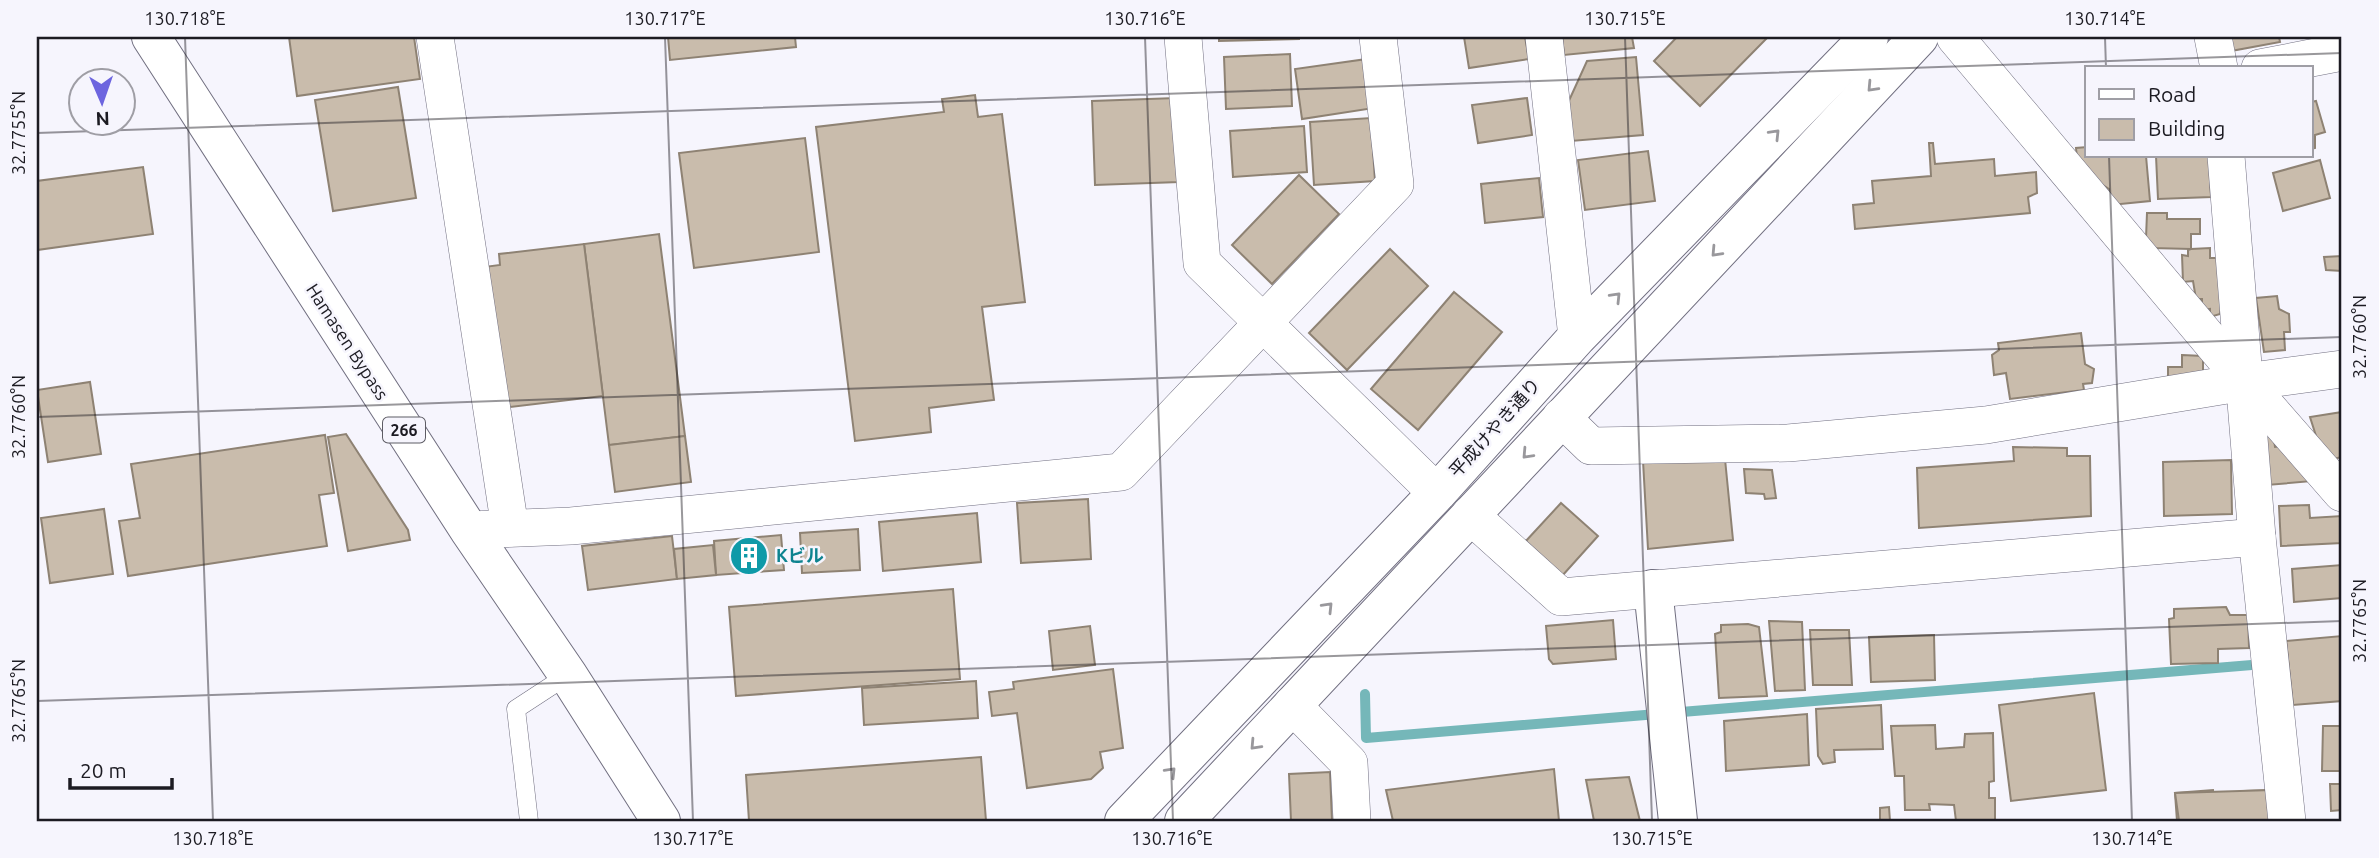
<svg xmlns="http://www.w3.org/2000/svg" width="2379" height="858" viewBox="0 0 2379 858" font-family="Ubuntu,'Noto Sans JP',sans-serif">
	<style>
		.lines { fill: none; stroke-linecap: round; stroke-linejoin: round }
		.stream { stroke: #75b7b9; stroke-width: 10 }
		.building { fill: #c9bcac; stroke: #8e8273; stroke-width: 2 }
		.lane-casing { stroke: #716f80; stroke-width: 19 }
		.street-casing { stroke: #716f80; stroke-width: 38 }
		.secondary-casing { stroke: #716f80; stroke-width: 40 }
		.highway-casing { stroke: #716f80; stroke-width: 40 }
		.lane { stroke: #fff; stroke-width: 18 }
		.street { stroke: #fff; stroke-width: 37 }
		.secondary { stroke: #fff; stroke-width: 38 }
		.highway { stroke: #fff; stroke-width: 38 }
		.oneway { stroke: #99989c }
		.ticks { fill: none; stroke: #1c1b22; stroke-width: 2; stroke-opacity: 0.45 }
		.labels { text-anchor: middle; stroke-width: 5; stroke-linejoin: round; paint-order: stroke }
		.shield { fill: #f6f5fd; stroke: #5d5c64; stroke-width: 2 }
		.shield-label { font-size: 16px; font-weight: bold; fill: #1c1b22 }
		.street-label { font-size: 18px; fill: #1c1b22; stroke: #f6f5fd }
		.culture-label { font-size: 18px; font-weight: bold; fill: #0d838f; stroke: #f6f5fd; text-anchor: start }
		.neatline { fill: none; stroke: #1c1b22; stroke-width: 2.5 }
		.ticks-label { font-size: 18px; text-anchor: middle; fill: #1c1b22 }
	</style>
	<rect width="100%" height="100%" fill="#f6f5fd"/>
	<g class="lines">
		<polyline class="stream" points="1365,694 1366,738 2264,664"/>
	</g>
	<g class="building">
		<polygon points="289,37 414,37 420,79 297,96"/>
		<polygon points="668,37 795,37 796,47 670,60"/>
		<polygon points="1219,37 1299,37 1299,39 1219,41"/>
		<polygon points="1464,37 1525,37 1529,59 1469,68"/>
		<polygon points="1562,37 1632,37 1634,48 1564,55"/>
		<polygon points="1677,37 1768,37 1700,106 1654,61"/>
		<polygon points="2228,37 2279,37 2280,42 2231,51"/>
		<polygon points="1290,54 1292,106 1226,109 1224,57"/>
		<polygon points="1636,57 1643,135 1571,141 1567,105 1587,61"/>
		<polygon points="1367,59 1374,108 1302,119 1295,69"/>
		<polygon points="398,87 416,198 333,211 315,100"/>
		<polygon points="975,95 978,117 1002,114 1025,302 982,307 994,400 929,408 931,432 855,441 816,127 944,112 942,99"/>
		<polygon points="1176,98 1179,182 1095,185 1092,101"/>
		<polygon points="1527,98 1532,135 1478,143 1472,105"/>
		<polygon points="2316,101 2325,132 2315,135 2315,148 2311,149 2311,102"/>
		<polygon points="1371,118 1375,181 1314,185 1310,122"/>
		<polygon points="1304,126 1307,172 1233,177 1230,131"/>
		<polygon points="805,138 819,252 694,268 679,153"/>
		<polygon points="1929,143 1933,143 1935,164 1994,159 1995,176 2036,172 2037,193 2028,197 2030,213 1855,229 1853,205 1874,203 1872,181 1931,176"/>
		<polygon points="2087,147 2087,156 2146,156 2150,201 2111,205 2109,189 2078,169 2076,148"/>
		<polygon points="1648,151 1655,201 1585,210 1578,160"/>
		<polygon points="2156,156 2209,156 2211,197 2158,199"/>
		<polygon points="2320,160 2330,198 2283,211 2273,173"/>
		<polygon points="143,167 153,234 37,250 37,181"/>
		<polygon points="1299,175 1339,214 1272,284 1232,245"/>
		<polygon points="1539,178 1543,217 1485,223 1481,184"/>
		<polygon points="2147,213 2167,213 2167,219 2200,219 2200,234 2191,234 2191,249 2151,248 2146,238"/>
		<polygon points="659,234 685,436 609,445 584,244"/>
		<polygon points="584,244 603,396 502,408 484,267 500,265 499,254"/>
		<polygon points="2210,248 2210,258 2218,258 2222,305 2220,314 2210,317 2210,309 2202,310 2202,299 2196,299 2193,281 2183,282 2182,255 2188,256 2188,250 2191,249"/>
		<polygon points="1390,249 1428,286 1347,370 1309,333"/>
		<polygon points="2342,256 2342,271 2326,270 2324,257"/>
		<polygon points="1454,292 1502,332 1418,430 1371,389"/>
		<polygon points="2277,296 2279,309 2289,314 2290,332 2284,332 2285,350 2264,352 2256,298"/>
		<polygon points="2081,333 2085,364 2094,369 2092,383 2083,384 2084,390 2010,399 2006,373 1994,375 1992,355 1999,350 1998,343"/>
		<polygon points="2182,355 2203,356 2203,378 2168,378 2168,367 2182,367"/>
		<polygon points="90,382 101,454 48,462 37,390"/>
		<polygon points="2342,412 2342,457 2324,461 2310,417"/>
		<polygon points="2273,432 2275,447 2295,445 2313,481 2267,485 2262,433"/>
		<polygon points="346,434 408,530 410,540 348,551 328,437"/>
		<polygon points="325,435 334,493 319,495 327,546 128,576 119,521 140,518 131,464"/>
		<polygon points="685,436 691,482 615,492 609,445"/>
		<polygon points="2013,447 2067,448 2067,456 2090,456 2091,516 1919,528 1917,468 2014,461"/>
		<polygon points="1725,459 1733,540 1648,549 1643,461"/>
		<polygon points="2231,460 2232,514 2164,516 2163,462"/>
		<polygon points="1744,469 1772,470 1776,498 1765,499 1764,494 1746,493"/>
		<polygon points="1088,499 1091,559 1021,563 1017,503"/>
		<polygon points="1561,503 1598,536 1562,576 1525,542"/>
		<polygon points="2309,505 2310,518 2342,516 2342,543 2281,546 2279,506"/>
		<polygon points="104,509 113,574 50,583 41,518"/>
		<polygon points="977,513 981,562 883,571 879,522"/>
		<polygon points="858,529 860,570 802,573 800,533"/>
		<polygon points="781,535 784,570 716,575 714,541"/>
		<polygon points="672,536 677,579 588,590 582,546"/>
		<polygon points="713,545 716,575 677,579 674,549"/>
		<polygon points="2342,565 2342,598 2294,602 2292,569"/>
		<polygon points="953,589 960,679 736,696 729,607"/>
		<polygon points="2226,607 2230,615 2248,615 2249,648 2218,649 2218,663 2171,664 2169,619 2174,618 2174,609"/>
		<polygon points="1613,620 1616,659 1553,664 1549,659 1546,626"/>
		<polygon points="1769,621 1802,622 1805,690 1775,691"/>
		<polygon points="1748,624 1759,627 1767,696 1719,698 1715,634 1721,632 1721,625"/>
		<polygon points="1090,626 1095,665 1053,670 1049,631"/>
		<polygon points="1810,630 1849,630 1852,685 1813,685"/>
		<polygon points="1934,635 1935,680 1871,682 1869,637"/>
		<polygon points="2342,636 2342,701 2293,705 2286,641"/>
		<polygon points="1113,669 1123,748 1100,752 1103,768 1091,779 1027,788 1017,713 992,716 989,692 1014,689 1013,682"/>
		<polygon points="976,681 978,718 864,725 862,688"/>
		<polygon points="2094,693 2106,790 2011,801 1999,705"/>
		<polygon points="1881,705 1883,749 1834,750 1835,762 1823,764 1818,756 1816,709"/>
		<polygon points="1807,714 1809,765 1726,771 1724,721"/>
		<polygon points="1935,725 1936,749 1964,747 1965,734 1993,733 1994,781 1989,782 1989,798 1995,798 1995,821 1956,821 1954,805 1929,804 1930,810 1905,810 1904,776 1895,776 1891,726"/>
		<polygon points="2323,726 2342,726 2342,771 2322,771"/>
		<polygon points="981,757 986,821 749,821 746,775"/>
		<polygon points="1554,769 1559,821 1393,821 1386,790"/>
		<polygon points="1330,772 1332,821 1291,821 1289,774"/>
		<polygon points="1629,777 1640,821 1594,821 1586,780"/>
		<polygon points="2330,784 2342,784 2342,810 2331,811"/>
		<polygon points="2213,790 2215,821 2177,821 2175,793"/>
		<polygon points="2272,790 2273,821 2245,821 2244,791"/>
		<polygon points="2272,790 2275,821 2179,821 2175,793"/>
		<polygon points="1889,807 1890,821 1880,821 1880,808"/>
	</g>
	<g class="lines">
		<defs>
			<polyline id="lane" points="529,821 516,709 568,675"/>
			<g id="street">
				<polyline points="435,37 510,528"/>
				<polyline points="1183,37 1202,263 1437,493"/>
				<polyline points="1544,37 1577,337"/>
				<polyline points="1955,37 2245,382 2342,493"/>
				<polyline points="2213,37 2219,68"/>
				<polyline points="2260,68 2342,52"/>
				<polyline points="2226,156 2257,537 2287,821"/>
				<polyline points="1561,417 1591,446 1788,443 1986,425 2245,382 2342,369"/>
				<polyline points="1470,515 1561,597 2257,537"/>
				<polyline points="469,530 571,526 1121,472 1395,184 1378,37"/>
				<polyline points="1292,705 1349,763 1352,821"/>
			</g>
			<g id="secondary">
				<polyline points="1653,589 1678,821"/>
				<polyline points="1124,821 1437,493 1577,337 1869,37"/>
				<polyline points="1184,821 1919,37"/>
			</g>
			<polyline id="highway" points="151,37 469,530 568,675 661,821"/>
		</defs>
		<use href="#lane" class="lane-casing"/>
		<use href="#street" class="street-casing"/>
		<use href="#secondary" class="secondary-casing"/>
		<use href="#highway" class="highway-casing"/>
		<use href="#lane" class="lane"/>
		<use href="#street" class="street"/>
		<use href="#secondary" class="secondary"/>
		<use href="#highway" class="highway"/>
	</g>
	<defs><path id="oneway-chevron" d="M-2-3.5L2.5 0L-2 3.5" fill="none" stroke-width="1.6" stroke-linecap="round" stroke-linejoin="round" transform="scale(1.75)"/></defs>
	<g class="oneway">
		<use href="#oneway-chevron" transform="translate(1872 87) rotate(133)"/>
		<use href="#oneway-chevron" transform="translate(1775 134) rotate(-46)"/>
		<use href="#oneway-chevron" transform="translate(1716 252) rotate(133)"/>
		<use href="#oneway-chevron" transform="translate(1616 297) rotate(-46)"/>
		<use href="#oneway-chevron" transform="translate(1527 454) rotate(133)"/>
		<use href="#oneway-chevron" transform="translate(1328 607) rotate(-46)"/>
		<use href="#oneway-chevron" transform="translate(1255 745) rotate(133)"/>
		<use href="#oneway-chevron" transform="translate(1171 772) rotate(-46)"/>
	</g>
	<path class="ticks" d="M 185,37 L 213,821M 665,37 L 693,821M 1145,37 L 1173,821M 1625,37 L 1652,821M 2105,37 L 2106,68M 37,133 L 2342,53M 2109,156 L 2132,821M 37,417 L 2342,337M 37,701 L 2342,621"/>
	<defs>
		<symbol id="building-disc" viewBox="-11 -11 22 22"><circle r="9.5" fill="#0f9aa8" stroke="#f6f5fd"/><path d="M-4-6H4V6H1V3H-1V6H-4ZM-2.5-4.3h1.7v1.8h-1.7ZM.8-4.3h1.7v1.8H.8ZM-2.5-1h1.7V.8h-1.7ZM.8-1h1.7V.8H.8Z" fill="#fff"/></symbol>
	</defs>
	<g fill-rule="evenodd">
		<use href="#building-disc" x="727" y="534" width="44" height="44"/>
	</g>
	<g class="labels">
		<rect class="shield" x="383" y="417.5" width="42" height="25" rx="5"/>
		<g class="shield-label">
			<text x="404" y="436">266</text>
		</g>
		<g class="street-label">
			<text transform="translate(347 342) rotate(57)" y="6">Hamasen Bypass</text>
			<text transform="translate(1495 428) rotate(-48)" y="6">平成けやき通り</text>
		</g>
		<g class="culture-label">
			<text x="776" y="562">Kビル</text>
		</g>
	</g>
	<rect width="2379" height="858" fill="none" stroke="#f6f5fd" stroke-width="77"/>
	<rect x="2085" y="66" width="228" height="91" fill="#f6f5fd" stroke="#9f9ea5" stroke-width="2"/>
	<rect x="2099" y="89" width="35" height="10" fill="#ffffff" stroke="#9f9ea5" stroke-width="2"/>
	<text x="2148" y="102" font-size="21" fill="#1c1b22">Road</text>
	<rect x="2099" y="119" width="35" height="21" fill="#c9bcac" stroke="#9f9ea5" stroke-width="2"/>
	<text x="2148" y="136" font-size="21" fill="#1c1b22">Building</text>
	<g transform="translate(102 102) rotate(178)"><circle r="33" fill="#f6f5fd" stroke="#9f9ea5" stroke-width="2"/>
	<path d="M0-5L12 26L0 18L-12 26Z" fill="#6d65df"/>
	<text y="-10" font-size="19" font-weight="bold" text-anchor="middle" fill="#1c1b22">N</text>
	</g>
	<path d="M70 778v10h102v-10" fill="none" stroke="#1c1b22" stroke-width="3.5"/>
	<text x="80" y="778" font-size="21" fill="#1c1b22" stroke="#f6f5fd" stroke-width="5" paint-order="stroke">20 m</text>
	<rect x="38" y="38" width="2302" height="782" class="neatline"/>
	<g class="ticks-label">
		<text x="185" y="25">130.718°E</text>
		<text x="665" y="25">130.717°E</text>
		<text x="1145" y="25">130.716°E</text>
		<text x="1625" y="25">130.715°E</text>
		<text x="2105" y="25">130.714°E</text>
		<text transform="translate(19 133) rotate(-90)" y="6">32.7755°N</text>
		<text transform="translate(2360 337) rotate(-90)" y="6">32.7760°N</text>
		<text transform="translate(19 417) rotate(-90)" y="6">32.7760°N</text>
		<text transform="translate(2360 621) rotate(-90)" y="6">32.7765°N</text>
		<text transform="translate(19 701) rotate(-90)" y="6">32.7765°N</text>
		<text x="213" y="845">130.718°E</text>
		<text x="693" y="845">130.717°E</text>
		<text x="1172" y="845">130.716°E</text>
		<text x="1652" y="845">130.715°E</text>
		<text x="2132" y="845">130.714°E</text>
	</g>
</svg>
